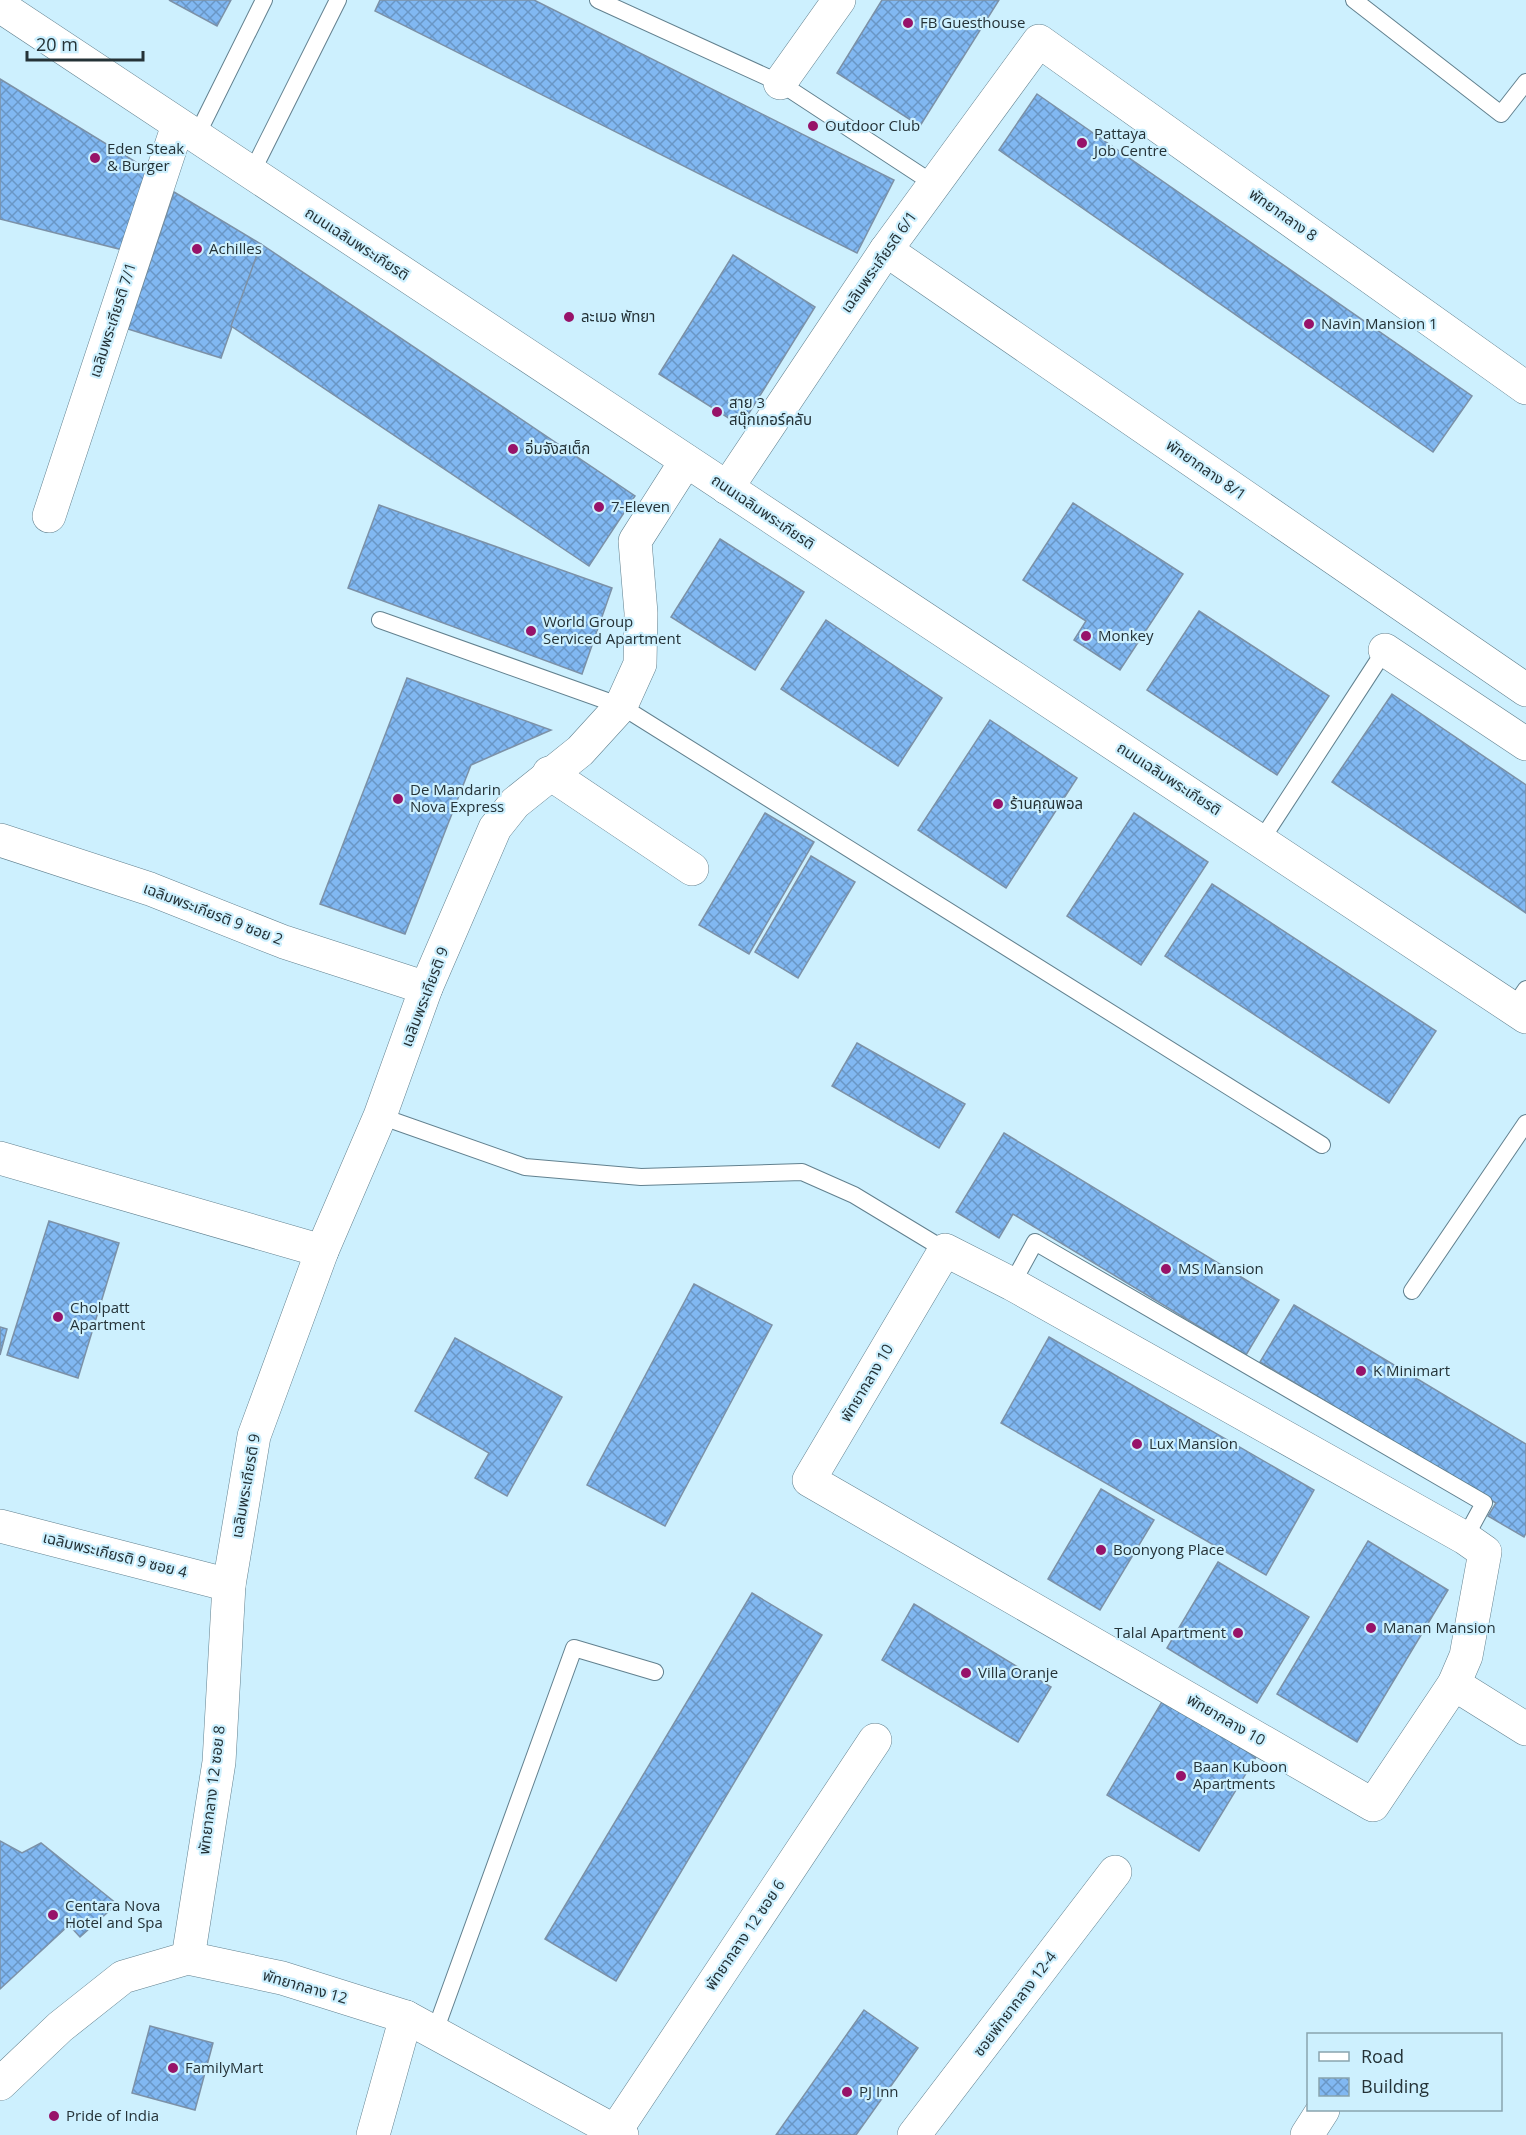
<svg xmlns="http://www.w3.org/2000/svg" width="1526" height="2135" viewBox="0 0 1526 2135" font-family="'Open Sans','Noto Sans Thai',sans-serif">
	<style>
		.building { fill: url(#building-cross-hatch); stroke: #7c91a7; stroke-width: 1.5 }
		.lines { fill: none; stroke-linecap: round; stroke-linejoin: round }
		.service-casing { stroke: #62818f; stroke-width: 18 }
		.minor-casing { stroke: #62818f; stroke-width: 34 }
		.secondary-casing { stroke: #62818f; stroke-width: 34 }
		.service { stroke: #fff; stroke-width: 16 }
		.minor { stroke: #fff; stroke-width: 33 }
		.secondary { stroke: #fff; stroke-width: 33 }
		.poi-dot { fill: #971369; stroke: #cdf0fe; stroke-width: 2 }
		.labels { text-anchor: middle; stroke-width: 4.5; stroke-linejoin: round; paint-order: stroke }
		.poi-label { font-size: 15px; fill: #243237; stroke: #cdf0fe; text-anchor: start }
		.street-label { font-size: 15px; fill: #243237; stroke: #cdf0fe }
	</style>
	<defs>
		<pattern id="building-cross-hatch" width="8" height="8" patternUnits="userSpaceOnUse" patternTransform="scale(1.5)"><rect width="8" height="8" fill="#81b8f2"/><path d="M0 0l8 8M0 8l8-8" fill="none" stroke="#6996c5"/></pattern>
	</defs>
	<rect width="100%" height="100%" fill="#cdf0fe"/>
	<g class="building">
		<polygon points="169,0 231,0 217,26"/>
		<polygon points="380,0 534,0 894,180 857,253 375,11"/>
		<polygon points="882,0 999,0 920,126 837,73"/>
		<polygon points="0,79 149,170 123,250 0,219"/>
		<polygon points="1037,94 1472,396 1433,452 999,150"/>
		<polygon points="174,192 261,244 221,358 128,329"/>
		<polygon points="261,244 635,496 589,566 231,326"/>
		<polygon points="733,255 815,307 741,426 659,374"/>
		<polygon points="1073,503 1183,574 1120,670 1074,640 1086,621 1023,580"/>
		<polygon points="379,505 612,588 582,674 348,588"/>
		<polygon points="720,539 804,592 755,670 671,617"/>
		<polygon points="1199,611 1329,696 1277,775 1147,690"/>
		<polygon points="826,620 942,698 898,766 781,689"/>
		<polygon points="407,678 551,730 471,765 405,934 320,904"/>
		<polygon points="1392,694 1526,785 1526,913 1332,782"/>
		<polygon points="990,720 1077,778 1006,888 918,830"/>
		<polygon points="765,813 814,842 749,954 699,925"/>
		<polygon points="1134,813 1208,862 1141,965 1067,916"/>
		<polygon points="811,856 855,882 798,978 755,952"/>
		<polygon points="1212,884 1436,1031 1389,1103 1165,956"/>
		<polygon points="857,1043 965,1104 939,1148 832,1086"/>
		<polygon points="1004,1133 1279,1300 1246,1355 1013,1214 999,1238 956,1212"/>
		<polygon points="49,1221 119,1243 78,1378 7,1355"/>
		<polygon points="694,1284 772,1325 665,1526 587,1485"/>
		<polygon points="1294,1305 1526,1444 1526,1533 1524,1537 1488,1516 1496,1503 1260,1362"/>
		<polygon points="0,1327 7,1329 0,1355"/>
		<polygon points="1049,1337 1314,1490 1266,1575 1001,1423"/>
		<polygon points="455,1338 562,1397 507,1496 475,1478 489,1453 415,1411"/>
		<polygon points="1101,1489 1154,1520 1100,1610 1048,1579"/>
		<polygon points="1368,1541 1448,1590 1357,1742 1277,1694"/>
		<polygon points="1218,1562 1309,1617 1257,1703 1167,1648"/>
		<polygon points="752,1593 822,1635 616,1981 545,1939"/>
		<polygon points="914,1604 1051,1687 1018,1742 882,1660"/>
		<polygon points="1163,1700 1256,1757 1199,1851 1107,1795"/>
		<polygon points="0,1841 22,1853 41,1843 117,1904 80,1937 69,1925 0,1989"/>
		<polygon points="864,2010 918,2048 856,2135 776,2135"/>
		<polygon points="150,2026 213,2043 195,2110 132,2093"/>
	</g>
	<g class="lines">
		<defs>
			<g id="service">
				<polyline points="598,0 780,83 934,184"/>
				<polyline points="1354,0 1501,114 1526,82"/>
				<polyline points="196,137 264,0"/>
				<polyline points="251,174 338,0"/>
				<polyline points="380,620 621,706 1322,1145"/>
				<polyline points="1262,839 1385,650"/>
				<polyline points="1513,1008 1526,989"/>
				<polyline points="380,1116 525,1167 641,1177 802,1172 854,1195 945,1250"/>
				<polyline points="1012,1284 1035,1242 1484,1503 1465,1538"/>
				<polyline points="1412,1291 1526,1123"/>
				<polyline points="434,2034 574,1648 655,1672"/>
			</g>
			<g id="minor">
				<polyline points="780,83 839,0"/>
				<polyline points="886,250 1526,690"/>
				<polyline points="727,488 886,250 1039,41 1526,388"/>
				<polyline points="49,516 178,125"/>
				<polyline points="1385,650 1526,744"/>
				<polyline points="549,773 692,869"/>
				<polyline points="0,840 150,889 284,942 426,988"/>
				<polyline points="0,1158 322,1251"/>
				<polygon points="945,1250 1012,1284 1465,1538 1485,1552 1466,1656 1454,1684 1373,1805 809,1480"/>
				<polyline points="0,1526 229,1585"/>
				<polyline points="1454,1684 1526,1729"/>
				<polyline points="188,1958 219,1762 229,1585 254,1436 322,1251 380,1116 426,988 495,828 515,803 580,751 621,706 640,664 641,613 635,541 686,461"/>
				<polyline points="0,2084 60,2027 123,1977 188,1958 282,1978 406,2017 622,2135"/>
				<polyline points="616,2130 875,1740"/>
				<polyline points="373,2135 406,2017"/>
				<polyline points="914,2135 1115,1872"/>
				<polyline points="1307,2135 1323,2110"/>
			</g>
			<polyline id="secondary" points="0,6 1526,1017"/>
		</defs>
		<use href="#service" class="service-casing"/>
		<use href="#minor" class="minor-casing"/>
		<use href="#secondary" class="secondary-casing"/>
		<use href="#service" class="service"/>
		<use href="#minor" class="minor"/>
		<use href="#secondary" class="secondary"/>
	</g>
	<g class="poi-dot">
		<circle cx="908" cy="23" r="6"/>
		<circle cx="813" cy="126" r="6"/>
		<circle cx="1082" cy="143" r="6"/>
		<circle cx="95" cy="158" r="6"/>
		<circle cx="197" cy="249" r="6"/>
		<circle cx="569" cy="317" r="6"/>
		<circle cx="1309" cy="324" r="6"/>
		<circle cx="717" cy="412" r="6"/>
		<circle cx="513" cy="449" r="6"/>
		<circle cx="599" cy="507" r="6"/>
		<circle cx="531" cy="631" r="6"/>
		<circle cx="1086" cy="636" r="6"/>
		<circle cx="398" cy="799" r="6"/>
		<circle cx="998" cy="804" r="6"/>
		<circle cx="1166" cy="1269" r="6"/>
		<circle cx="58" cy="1317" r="6"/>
		<circle cx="1361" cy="1371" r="6"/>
		<circle cx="1137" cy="1444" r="6"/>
		<circle cx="1101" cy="1550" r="6"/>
		<circle cx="1371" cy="1628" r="6"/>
		<circle cx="1238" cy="1633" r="6"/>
		<circle cx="966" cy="1673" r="6"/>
		<circle cx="1181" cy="1776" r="6"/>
		<circle cx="53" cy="1915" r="6"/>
		<circle cx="173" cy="2068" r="6"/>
		<circle cx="847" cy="2092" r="6"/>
		<circle cx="54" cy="2116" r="6"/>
	</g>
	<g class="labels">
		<g class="poi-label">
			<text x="920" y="28">FB Guesthouse</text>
			<text x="825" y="131">Outdoor Club</text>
			<text x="1094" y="139">Pattaya<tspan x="1094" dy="17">Job Centre</tspan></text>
			<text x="107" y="154">Eden Steak<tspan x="107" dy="17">&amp; Burger</tspan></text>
			<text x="209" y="254">Achilles</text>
			<text x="581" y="322">ละเมอ พัทยา</text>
			<text x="1321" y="329">Navin Mansion 1</text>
			<text x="729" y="408">สาย 3<tspan x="729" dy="17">สนุ๊กเกอร์คลับ</tspan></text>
			<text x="525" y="454">อิ่มจังสเต็ก</text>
			<text x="611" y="512">7-Eleven</text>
			<text x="543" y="627">World Group<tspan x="543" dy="17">Serviced Apartment</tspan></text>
			<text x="1098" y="641">Monkey</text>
			<text x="410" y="795">De Mandarin<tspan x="410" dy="17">Nova Express</tspan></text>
			<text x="1010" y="809">ร้านคุณพอล</text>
			<text x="1178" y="1274">MS Mansion</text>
			<text x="70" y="1313">Cholpatt<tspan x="70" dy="17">Apartment</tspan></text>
			<text x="1373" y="1376">K Minimart</text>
			<text x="1149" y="1449">Lux Mansion</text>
			<text x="1113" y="1555">Boonyong Place</text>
			<text x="1383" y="1633">Manan Mansion</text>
			<text x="1226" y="1638" text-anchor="end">Talal Apartment</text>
			<text x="978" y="1678">Villa Oranje</text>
			<text x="1193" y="1772">Baan Kuboon<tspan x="1193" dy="17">Apartments</tspan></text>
			<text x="65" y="1911">Centara Nova<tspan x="65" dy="17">Hotel and Spa</tspan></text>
			<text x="185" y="2073">FamilyMart</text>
			<text x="859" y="2097">PJ Inn</text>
			<text x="66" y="2121">Pride of India</text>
		</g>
		<g class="street-label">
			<text transform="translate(1283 215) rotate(35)" y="5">พัทยากลาง 8</text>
			<text transform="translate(357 244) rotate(33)" y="5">ถนนเฉลิมพระเกียรติ</text>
			<text transform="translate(879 262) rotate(-55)" y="5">เฉลิมพระเกียรติ 6/1</text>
			<text transform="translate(113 320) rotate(-72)" y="5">เฉลิมพระเกียรติ 7/1</text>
			<text transform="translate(1206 470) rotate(35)" y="5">พัทยากลาง 8/1</text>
			<text transform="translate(763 512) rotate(34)" y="5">ถนนเฉลิมพระเกียรติ</text>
			<text transform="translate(1169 779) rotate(33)" y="5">ถนนเฉลิมพระเกียรติ</text>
			<text transform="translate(213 914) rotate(21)" y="5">เฉลิมพระเกียรติ 9 ซอย 2</text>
			<text transform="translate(425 997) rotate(-69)" y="5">เฉลิมพระเกียรติ 9</text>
			<text transform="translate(867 1383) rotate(-59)" y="5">พัทยากลาง 10</text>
			<text transform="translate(246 1486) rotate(-80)" y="5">เฉลิมพระเกียรติ 9</text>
			<text transform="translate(115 1555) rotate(14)" y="5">เฉลิมพระเกียรติ 9 ซอย 4</text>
			<text transform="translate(1226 1720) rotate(30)" y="5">พัทยากลาง 10</text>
			<text transform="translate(212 1790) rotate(-83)" y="5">พัทยากลาง 12 ซอย 8</text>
			<text transform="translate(745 1935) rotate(-56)" y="5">พัทยากลาง 12 ซอย 6</text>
			<text transform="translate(305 1987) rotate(16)" y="5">พัทยากลาง 12</text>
			<text transform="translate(1015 2004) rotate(-53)" y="5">ซอยพัทยากลาง 12-4</text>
		</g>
	</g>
	<rect x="1307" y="2033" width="195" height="78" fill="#cdf0fe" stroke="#89a4ae" stroke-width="1.5"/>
	<rect x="1319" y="2052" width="30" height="9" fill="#ffffff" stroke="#89a4ae" stroke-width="1.5"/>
	<text x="1361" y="2063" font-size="18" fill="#243237">Road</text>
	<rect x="1319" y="2078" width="30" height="18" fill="url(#building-cross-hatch)" stroke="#89a4ae" stroke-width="1.5"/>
	<text x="1361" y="2093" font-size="18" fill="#243237">Building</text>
	<path d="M27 51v9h116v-9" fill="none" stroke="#243237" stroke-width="3"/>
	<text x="36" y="51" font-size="18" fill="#243237" stroke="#cdf0fe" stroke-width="4.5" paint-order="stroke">20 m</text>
</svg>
